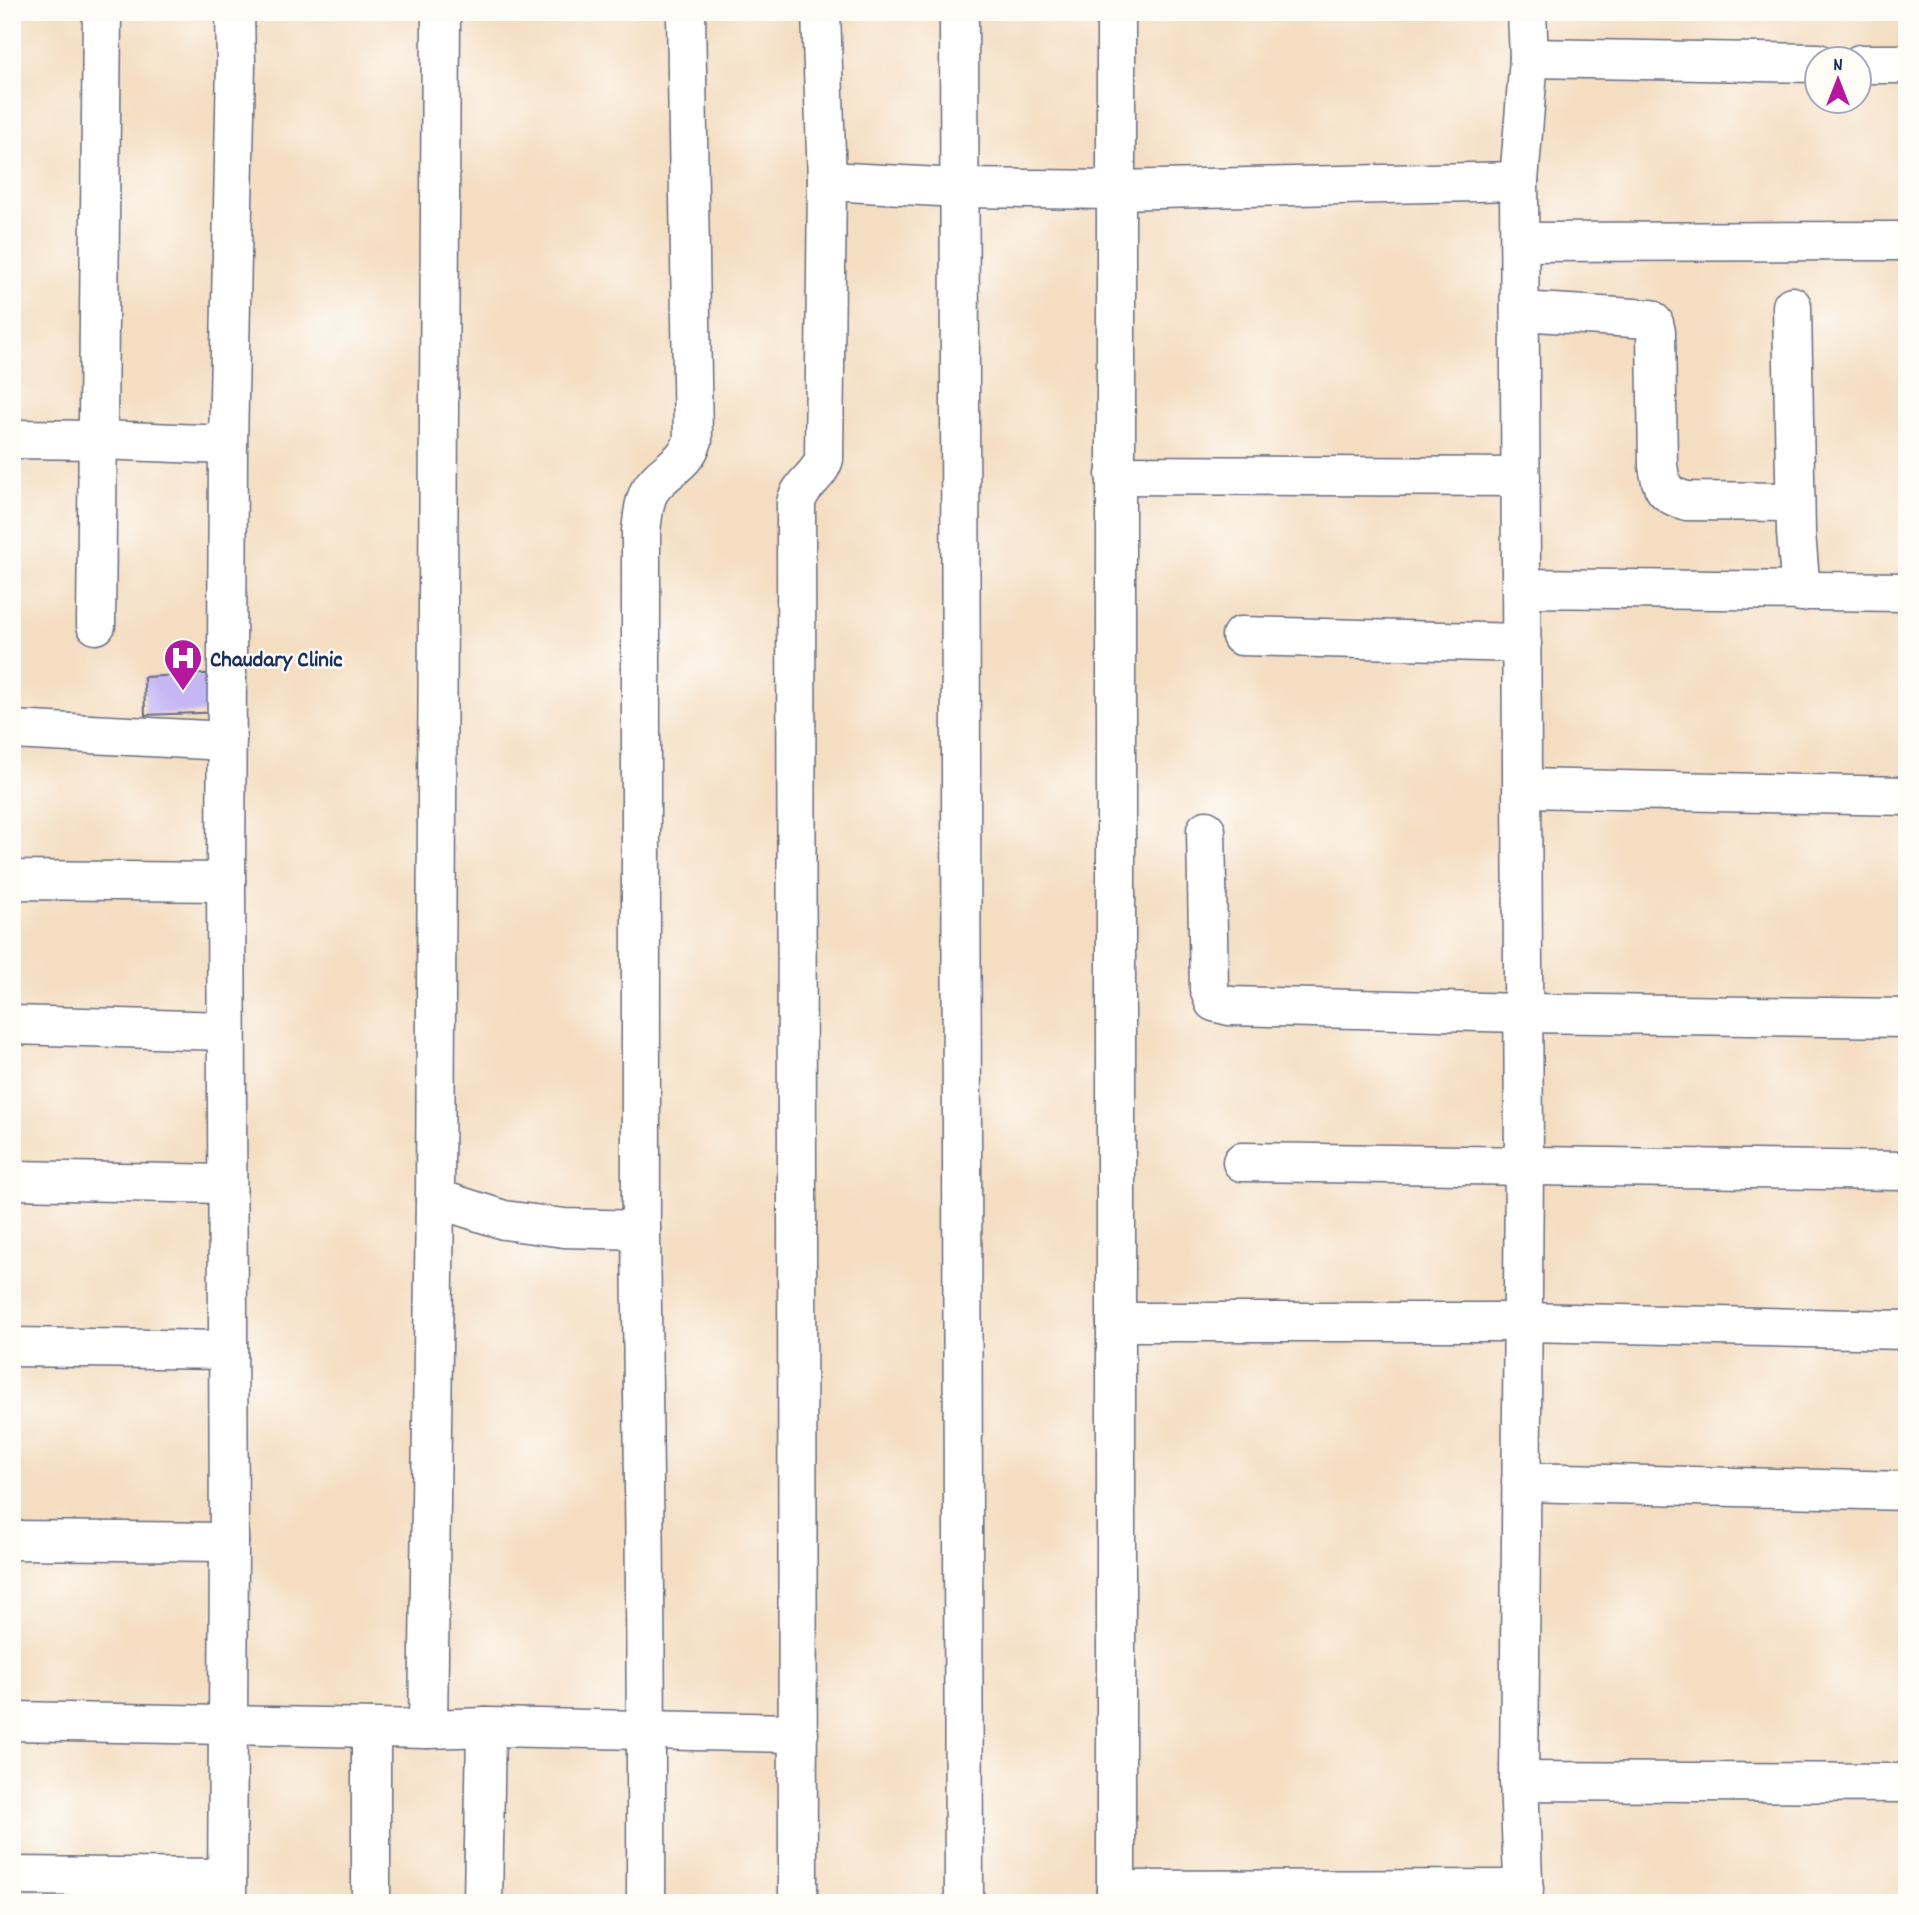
<svg xmlns="http://www.w3.org/2000/svg" width="1919" height="1915" viewBox="0 0 1919 1915" font-family="Dekko,sans-serif">
	<style>
		.building { fill: #c6b7f4 }
		.lines { fill: none; stroke-linecap: round; stroke-linejoin: round }
		.minor-casing { stroke: #676c81; stroke-width: 41 }
		.minor { stroke: #fff; stroke-width: 38 }
		.labels { text-anchor: middle; stroke-width: 5; stroke-linejoin: round; paint-order: stroke }
		.poi-label { font-size: 23px; font-weight: bold; fill: #1b2f5e; stroke: #fdfcf7; text-anchor: start }
	</style>
	<rect width="100%" height="100%" fill="#fdfcf7"/>
	<filter id="ink" filterUnits="userSpaceOnUse"><feTurbulence type="fractalNoise" baseFrequency=".0143" numOctaves="2"/><feDisplacementMap in="SourceGraphic" scale="14" xChannelSelector="R" yChannelSelector="G"/><feConvolveMatrix kernelMatrix="1 2 1 2 8 2 1 2 1" color-interpolation-filters="sRGB"/></filter>
	<filter id="wash" filterUnits="userSpaceOnUse"><feTurbulence type="fractalNoise" baseFrequency=".00686" numOctaves="4" result="noise"/><feDisplacementMap in="SourceGraphic" scale="28" xChannelSelector="R" yChannelSelector="G"/><feGaussianBlur stdDeviation="1.57" result="paint"/><feColorMatrix in="noise" values="0 0 0 0 0 0 0 0 0 0 0 0 0 0 0 0 0 1.4 0 .05"/><feComposite in="paint" operator="in"/></filter>
	<g filter="url(#wash)">
		<rect width="100%" height="100%" fill="#f4ddc1"/>
		<g id="blocks">
			<polygon class="building" points="223,673 225,712 145,715 144,677"/>
		</g>
	</g>
	<g filter="url(#ink)">
		<use href="#blocks" fill-opacity="0" stroke="#676c81" stroke-width="2"/>
		<g class="lines">
			<defs>
				<g id="minor">
					<polyline points="959,12 964,1903"/>
					<polyline points="1116,12 1116,1903"/>
					<polyline points="1529,58 1818,63"/>
					<polyline points="1860,64 1907,64"/>
					<polyline points="827,181 959,188 1115,190 1519,181"/>
					<polyline points="1520,242 1907,241"/>
					<polyline points="1792,306 1796,533 1801,592"/>
					<path d="M 1520,311 L 1650,319 L 1654,323 L 1656,332 L 1658,466 C 1662,489 1664,495 1687,501 L 1795,502"/>
					<polyline points="12,439 99,440 228,445"/>
					<polyline points="1115,475 1521,477"/>
					<polyline points="1522,588 1907,592"/>
					<polyline points="96,625 102,12"/>
					<polyline points="1241,636 1522,643"/>
					<polyline points="12,730 227,741"/>
					<polyline points="1523,788 1907,796"/>
					<polyline points="1206,830 1209,989 1214,1002 1230,1006 1523,1013 1907,1018"/>
					<polyline points="12,880 226,882"/>
					<polyline points="12,1025 226,1031"/>
					<polyline points="1242,1162 1907,1171"/>
					<polyline points="12,1180 226,1184"/>
					<polyline points="435,1198 504,1220 564,1228 641,1230"/>
					<polyline points="1116,1322 1523,1322 1907,1330"/>
					<polyline points="12,1347 227,1350"/>
					<polyline points="1521,1482 1907,1491"/>
					<polyline points="12,1540 229,1542"/>
					<polyline points="12,1721 428,1729 486,1727 799,1733"/>
					<polyline points="428,1729 435,1198 441,12"/>
					<polyline points="1519,1781 1907,1783"/>
					<polyline points="12,1876 227,1878"/>
					<polyline points="1116,1890 1524,1889"/>
					<polyline points="227,1903 229,1542 226,882 228,445 236,64 235,12"/>
					<polyline points="371,1903 371,1728"/>
					<polyline points="483,1903 486,1727"/>
					<path d="M 646,1903 C 647,1680 644,1457 641,1234 C 639,1000 639,766 641,531 C 643,518 643,504 649,492 C 661,471 686,465 693,440 L 686,12"/>
					<path d="M 798,1903 L 796,503 C 800,484 819,477 824,459 L 827,181 L 821,12"/>
					<polyline points="1524,1903 1519,1781 1524,1165 1519,181 1529,58 1527,12"/>
				</g>
			</defs>
			<use href="#minor" class="minor-casing"/>
			<use href="#minor" class="minor"/>
		</g>
	</g>
	<defs>
		<symbol id="hospital-pin" viewBox="-11 -11 22 30"><path d="M0 17L-7.5 6A9.5 9.5 0 1 1 7.5 6Z" fill="#b5179e" stroke="#fdfcf7"/><path d="M-5-5h3v3.5h4V-5h3V5h-3V1.5h-4V5h-3Z" fill="#fff"/></symbol>
	</defs>
	<g fill-rule="evenodd">
		<use href="#hospital-pin" x="161" y="636" width="44" height="60"/>
	</g>
	<g class="labels">
		<g class="poi-label">
			<text x="210" y="666">Chaudary Clinic</text>
		</g>
	</g>
	<rect width="1919" height="1915" fill="none" stroke="#fdfcf7" stroke-width="42"/>
	<g transform="translate(1838 80)"><circle r="33" fill="#fdfcf7" stroke="#a3aaba" stroke-width="2"/>
	<path d="M0-5L12 26L0 18L-12 26Z" fill="#b5179e"/>
	<text y="-10" font-size="19" font-weight="bold" text-anchor="middle" fill="#1b2f5e">N</text>
	</g>
</svg>
